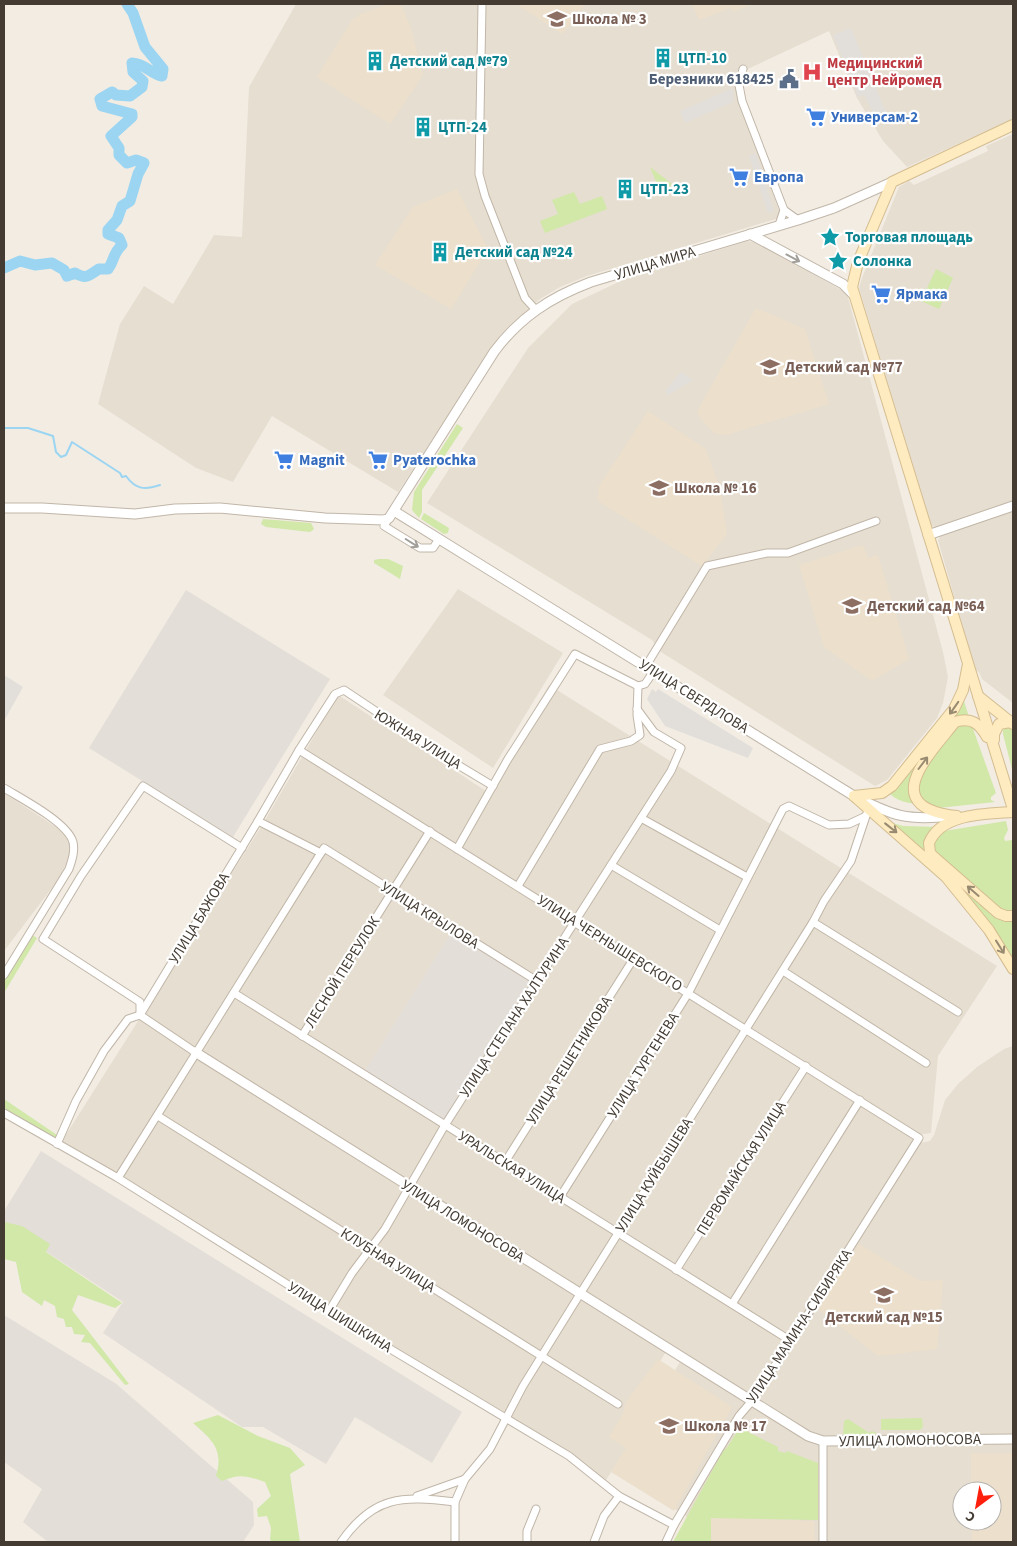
<svg xmlns="http://www.w3.org/2000/svg" width="1017" height="1546" viewBox="0 0 1017 1546" font-family="'Source Sans 3',sans-serif">
	<style>
		.residential { fill: #e6ded0; fill-rule: evenodd }
		.industrial { fill: #e4ded8 }
		.education { fill: #ece0cc }
		.green { fill: #d1e8a9 }
		.parking { fill: #e2dfdb }
		.lines { fill: none; stroke-linecap: round; stroke-linejoin: round }
		.stream { stroke: #9bd5f2; stroke-width: 2 }
		.river { stroke: #9bd5f2; stroke-width: 11 }
		.minor-casing { stroke: #c1b6a8; stroke-width: 9 }
		.tertiary-casing { stroke: #c1b6a8; stroke-width: 11 }
		.secondary-casing { stroke: #d4bd90; stroke-width: 12 }
		.minor { stroke: #fff; stroke-width: 7 }
		.tertiary { stroke: #fff; stroke-width: 9 }
		.secondary { stroke: #ffebc0; stroke-width: 10 }
		.oneway { stroke: #a29e99 }
		.oneway2 { stroke: #988b72 }
		.labels { text-anchor: middle; stroke-width: 4.5; stroke-linejoin: round; paint-order: stroke }
		.education-label { font-size: 15px; font-weight: bold; fill: #785e54; stroke: #fff; text-anchor: start }
		.culture-label { font-size: 15px; font-weight: bold; fill: #0d838f; stroke: #fff; text-anchor: start }
		.health-label { font-size: 15px; font-weight: bold; fill: #be3a42; stroke: #fff; text-anchor: start }
		.service-label { font-size: 15px; font-weight: bold; fill: #4e5e75; stroke: #fff; text-anchor: end }
		.shop-label { font-size: 15px; font-weight: bold; fill: #366cbe; stroke: #fff; text-anchor: start }
		.street-label { font-size: 15px; fill: #443c33; stroke: #fff }
	</style>
	<rect width="100%" height="100%" fill="#f2ece3"/>
	<g class="residential">
		<polygon points="296,4 1013,4 1013,119 907,167 883,141 857,98 829,31 737,74 737,97 780,213 779,218 587,276 560,287 540,299 502,334 398,492 272,416 233,482 196,468 98,404 120,324 144,286 173,304 214,235 242,237 249,87"/>
		<polygon points="1013,134 1013,504 936,528 931,525 859,288 862,278 899,187 909,181 914,185 988,151 986,146"/>
		<polygon points="747,241 755,242 843,291 848,297 943,652 948,677 943,703 937,718 887,780 875,786 661,652 652,640 427,503 528,348 572,304 623,280"/>
		<polygon points="1013,511 1013,703 982,679 979,672 975,670 938,540 943,534"/>
		<polygon points="458,589 563,653 493,768 383,695"/>
		<path d="M 549,685 L 997,966 L 938,1056 L 931,1133 L 918,1135 L 752,1395 L 671,1344 L 619,1426 L 635,1436 L 680,1362 L 752,1406 L 920,1143 L 930,1141 L 934,1135 L 945,1100 L 958,1084 L 977,1067 L 1004,1049 L 1013,1046 L 1013,1542 L 678,1542 L 689,1518 L 614,1470 L 623,1454 L 606,1480 L 62,1141 L 261,827 L 338,695 L 486,791 ZM 962,1491 L 992,1491 L 992,1521 L 962,1521 Z"/>
		<polygon points="4,793 62,831 69,842 70,853 61,876 4,951"/>
	</g>
	<g class="industrial">
		<polygon points="186,590 330,679 233,837 89,748"/>
		<polygon points="452,931 530,981 444,1121 364,1072"/>
		<polygon points="41,1151 462,1412 432,1463 355,1417 326,1464 263,1427 242,1427 103,1333 123,1302 4,1224 4,1211"/>
		<polygon points="4,1315 115,1383 253,1502 254,1525 243,1542 48,1542 23,1522 42,1489 4,1462"/>
	</g>
	<g class="education">
		<polygon points="390,4 402,6 411,28 423,75 390,124 317,77 352,20 360,14"/>
		<polygon points="516,4 585,4 563,34"/>
		<polygon points="692,4 753,4 733,12 731,8 699,20"/>
		<polygon points="457,189 488,249 451,309 375,265 413,207"/>
		<polygon points="756,308 805,329 829,404 726,435 714,433 700,418 697,411"/>
		<polygon points="648,411 706,449 720,489 727,534 702,566 598,501 599,486"/>
		<polygon points="863,545 868,558 878,555 909,659 872,681 824,647 799,565"/>
		<polygon points="859,1244 920,1281 943,1280 937,1349 878,1356 818,1309"/>
		<polygon points="658,1359 732,1407 674,1511 611,1472 626,1448 609,1437 623,1414 626,1402"/>
		<polygon points="971,1453 1013,1453 1013,1542 972,1542 972,1521 992,1521 992,1491 971,1491"/>
		<polygon points="720,1517 814,1521 815,1542 712,1542 710,1518"/>
	</g>
	<g class="green">
		<polygon points="650,167 672,184 665,194 661,194"/>
		<polygon points="574,192 580,204 602,196 607,209 545,233 540,221 558,214 552,200"/>
		<polygon points="936,269 953,278 939,309 921,301"/>
		<polygon points="457,424 463,428 422,490 422,512 419,518 412,510 414,492"/>
		<polygon points="424,513 449,528 448,533 444,534 421,519"/>
		<polygon points="263,519 311,523 314,529 310,532 266,527 261,524"/>
		<polygon points="379,559 388,559 403,566 400,579 374,563 374,560"/>
		<path d="M 963,698 L 969,717 L 961,717 L 916,767 L 917,804 C 907,803 897,801 889,793 Z"/>
		<polygon points="963,724 972,726 996,793 991,797 991,800 995,802 938,808 923,803 916,784 918,778 956,726"/>
		<polygon points="1007,726 1013,731 1013,773 1003,734 1003,730"/>
		<polygon points="882,820 903,826 938,827 926,854"/>
		<polygon points="1006,821 1008,830 1004,838 1005,841 1012,840 1013,913 1000,912 932,854 934,839 944,831"/>
		<polygon points="942,868 1013,918 1013,962 975,904"/>
		<polygon points="32,935 37,938 4,993 4,981"/>
		<polygon points="4,1099 57,1135 55,1139 4,1108"/>
		<polygon points="4,1222 22,1226 50,1244 46,1252 122,1303 115,1308 78,1295 72,1310 129,1384 125,1385 90,1343 81,1342 85,1335 74,1334 72,1327 66,1327 64,1319 57,1317 55,1306 44,1300 42,1306 22,1292 16,1262 4,1259"/>
		<path d="M 218,1415 L 258,1436 L 290,1448 L 305,1465 L 290,1474 L 300,1542 L 273,1542 L 270,1540 L 271,1528 L 267,1516 L 258,1517 L 257,1509 L 271,1496 L 265,1482 C 248,1476 239,1473 222,1481 L 216,1476 C 224,1449 212,1440 193,1423 Z"/>
		<polygon points="922,1418 923,1427 920,1430 881,1430 881,1419"/>
		<polygon points="848,1419 869,1433 872,1431 876,1433 875,1437 843,1436 844,1421"/>
		<polygon points="742,1424 748,1432 778,1447 778,1451 785,1453 787,1451 818,1463 818,1520 711,1518 711,1542 673,1542 724,1449 726,1449"/>
	</g>
	<g class="parking">
		<polygon points="851,28 886,112 876,118 864,95 858,97 833,35"/>
		<polygon points="733,88 733,102 685,123 680,111"/>
		<polygon points="756,153 774,211 768,213 749,156"/>
		<polygon points="681,372 693,380 668,395 665,391"/>
		<polygon points="4,675 23,687 4,721"/>
		<polygon points="652,689 656,692 658,689 753,748 748,758 665,726 647,699"/>
	</g>
	<g class="lines">
		<path class="stream" d="M 4,428 L 28,428 L 53,436 L 56,452 L 61,457 L 66,455 L 72,442 L 120,473 L 122,477 L 126,476 C 136,490 145,490 160,485"/>
		<path class="river" d="M 4,268 L 20,261 L 35,265 L 52,263 L 64,270 L 67,276 L 75,273 C 87,280 89,275 99,269 L 108,269 C 115,260 112,254 122,245 L 119,238 L 108,234 L 108,230 L 117,220 L 122,206 L 130,201 L 138,174 L 144,163 L 136,160 L 127,163 L 119,155 L 119,148 L 111,136 L 132,117 L 132,114 L 102,106 L 100,99 L 112,92 L 116,95 L 130,96 L 142,87 L 143,81 L 133,72 L 132,63 C 146,64 151,74 162,76 L 163,69 L 145,47 L 133,13 L 127,4"/>
		<defs>
			<g id="minor">
				<polyline points="482,4 479,174 485,196 525,298 535,309"/>
				<polyline points="743,69 739,85 742,101 784,210 798,220"/>
				<polyline points="779,225 784,210"/>
				<polyline points="389,518 384,526 420,548 433,548 439,539"/>
				<polyline points="646,666 707,566 767,553 788,553 876,521"/>
				<polyline points="299,750 919,1138 791,1341 751,1402 739,1416 674,1525 666,1542"/>
				<path d="M 4,788 C 22,799 67,822 73,842 C 75,852 72,860 69,869 L 4,975"/>
				<polyline points="641,818 747,877"/>
				<polyline points="258,821 321,853"/>
				<polyline points="457,849 508,759 575,654 638,686 645,684 654,671"/>
				<polyline points="611,865 720,930"/>
				<polyline points="518,886 600,749 631,741 640,735 637,715 638,686"/>
				<polyline points="813,922 958,1012"/>
				<polyline points="783,971 926,1063"/>
				<polyline points="234,993 791,1341"/>
				<polyline points="140,1013 140,1002 43,939 81,876 143,786 242,848"/>
				<polyline points="140,1015 195,1052"/>
				<polyline points="302,1036 430,831"/>
				<polyline points="4,1113 118,1178 392,1350 569,1456 619,1496 674,1525"/>
				<polyline points="158,1116 618,1404"/>
				<polyline points="57,1144 76,1101 104,1051 128,1019 140,1015 258,821 299,750 335,694 344,690 443,756 493,786"/>
				<polyline points="505,1162 634,958"/>
				<polyline points="118,1178 324,848 537,981"/>
				<polyline points="560,1197 689,992 783,809 789,806 829,825 849,824 864,817"/>
				<polyline points="676,1270 806,1066"/>
				<polyline points="732,1304 860,1100"/>
				<polyline points="329,1311 352,1273 385,1229 445,1125 671,771 681,748 654,732 637,709"/>
				<polyline points="823,1441 823,1542"/>
				<polyline points="417,1496 465,1479"/>
				<path d="M 341,1542 C 374,1495 402,1496 455,1502"/>
				<polyline points="455,1542 455,1502 465,1479 490,1449 523,1386 580,1294 813,922 824,901 851,861 868,810"/>
				<polyline points="527,1542 527,1531 536,1509"/>
				<polyline points="594,1542 604,1516 619,1496"/>
			</g>
			<g id="tertiary">
				<polyline points="750,234 843,284 854,295"/>
				<path d="M 4,508 L 42,508 L 135,514 L 175,509 L 220,508 L 325,518 L 384,520 L 389,518 L 494,352 C 520,317 551,297 591,282 L 798,220 L 834,208 L 892,182"/>
				<path d="M 394,511 L 854,796 C 893,816 907,821 951,816"/>
				<polyline points="928,535 1013,506"/>
				<polyline points="195,1052 808,1436 823,1441 1013,1439"/>
			</g>
			<g id="secondary">
				<polyline points="1013,125 892,182 858,262 852,287 1013,809"/>
				<polyline points="978,696 1013,724"/>
				<polyline points="994,740 994,734 999,724 1010,722"/>
				<polyline points="854,796 946,877 989,930 1013,969"/>
				<polyline points="854,796 882,793 892,786 954,709 963,690 968,664"/>
				<path d="M 1013,812 C 986,814 941,813 929,843 L 930,853 L 934,857 L 998,913 L 1006,916 L 1013,916"/>
				<path d="M 957,816 C 876,807 929,755 955,722 C 971,717 979,723 987,737"/>
			</g>
		</defs>
		<use href="#minor" class="minor-casing"/>
		<use href="#tertiary" class="tertiary-casing"/>
		<use href="#secondary" class="secondary-casing"/>
		<use href="#minor" class="minor"/>
		<use href="#tertiary" class="tertiary"/>
		<use href="#secondary" class="secondary"/>
	</g>
	<defs><path id="oneway-shaft" d="M-6 0H5M1.5-3L5.5 0L1.5 3" fill="none" stroke-width="1.6" stroke-linecap="round" stroke-linejoin="round" transform="scale(1.25)"/></defs>
	<g class="oneway">
		<use href="#oneway-shaft" transform="translate(793 258) rotate(28)"/>
		<use href="#oneway-shaft" transform="translate(412 543) rotate(32)"/>
	</g>
	<g class="oneway2">
		<use href="#oneway-shaft" transform="translate(954 708) rotate(125)"/>
		<use href="#oneway-shaft" transform="translate(923 763) rotate(-53)"/>
		<use href="#oneway-shaft" transform="translate(891 828) rotate(38)"/>
		<use href="#oneway-shaft" transform="translate(973 891) rotate(-139)"/>
		<use href="#oneway-shaft" transform="translate(1000 947) rotate(58)"/>
	</g>
	<defs>
		<symbol id="school-bare" viewBox="-9 -9 18 18"><path d="M0-5L7-2L0 1L-7-2ZM-4 1L0 2.5L4 1V4Q0 6-4 4Z" fill="#8d6e63" stroke="#fff" stroke-width="2.5" paint-order="stroke"/></symbol>
		<symbol id="building-bare" viewBox="-9 -9 18 18"><path d="M-4-6H4V6H1V3H-1V6H-4ZM-2.5-4.3h1.7v1.8h-1.7ZM.8-4.3h1.7v1.8H.8ZM-2.5-1h1.7V.8h-1.7ZM.8-1h1.7V.8H.8Z" fill="#0f9aa8" stroke="#fff" stroke-width="2.5" paint-order="stroke"/></symbol>
		<symbol id="hospital-bare" viewBox="-9 -9 18 18"><path d="M-5-5h3v3.5h4V-5h3V5h-3V1.5h-4V5h-3Z" fill="#e0444e" stroke="#fff" stroke-width="2.5" paint-order="stroke"/></symbol>
		<symbol id="civic-bare" viewBox="-9 -9 18 18"><path d="M-.6-6.5H3V-4.5H.6V-3L4-1V1h2V6H-6V1h2V-1L-.6-3ZM-1.2 2.5V6h2.4V2.5Z" fill="#5c6f8a" stroke="#fff" stroke-width="2.5" paint-order="stroke"/></symbol>
		<symbol id="supermarket-bare" viewBox="-9 -9 18 18"><path d="M-6-5.5h2.5l.6 2H6L4.5 2H-2.5L-4.4-4H-6ZM-1.5 3.2a1.3 1.3 0 1 0 .1 0ZM3 3.2a1.3 1.3 0 1 0 .1 0Z" fill="#3f7fe0" stroke="#fff" stroke-width="2.5" paint-order="stroke"/></symbol>
		<symbol id="sight-bare" viewBox="-9 -9 18 18"><path d="M0-6L1.8-2.2L6-1.7L2.9 1.2L3.7 5.4L0 3.3L-3.7 5.4L-2.9 1.2L-6-1.7L-1.8-2.2Z" fill="#0f9aa8" stroke="#fff" stroke-width="2.5" paint-order="stroke"/></symbol>
	</defs>
	<g fill-rule="evenodd">
		<use href="#school-bare" x="543" y="5" width="28" height="28"/>
		<use href="#building-bare" x="649" y="44" width="28" height="28"/>
		<use href="#building-bare" x="361" y="47" width="28" height="28"/>
		<use href="#hospital-bare" x="798" y="58" width="28" height="28"/>
		<use href="#civic-bare" x="775" y="65" width="28" height="28"/>
		<use href="#supermarket-bare" x="802" y="103" width="28" height="28"/>
		<use href="#building-bare" x="409" y="113" width="28" height="28"/>
		<use href="#supermarket-bare" x="725" y="163" width="28" height="28"/>
		<use href="#building-bare" x="611" y="175" width="28" height="28"/>
		<use href="#sight-bare" x="816" y="223" width="28" height="28"/>
		<use href="#building-bare" x="426" y="238" width="28" height="28"/>
		<use href="#sight-bare" x="824" y="247" width="28" height="28"/>
		<use href="#supermarket-bare" x="867" y="280" width="28" height="28"/>
		<use href="#school-bare" x="756" y="353" width="28" height="28"/>
		<use href="#supermarket-bare" x="270" y="446" width="28" height="28"/>
		<use href="#supermarket-bare" x="364" y="446" width="28" height="28"/>
		<use href="#school-bare" x="645" y="474" width="28" height="28"/>
		<use href="#school-bare" x="838" y="592" width="28" height="28"/>
		<use href="#school-bare" x="870" y="1281" width="28" height="28"/>
		<use href="#school-bare" x="655" y="1412" width="28" height="28"/>
	</g>
	<g class="labels">
		<g class="education-label">
			<text x="572" y="24">Школа № 3</text>
			<text x="785" y="372">Детский сад №77</text>
			<text x="674" y="493">Школа № 16</text>
			<text x="867" y="611">Детский сад №64</text>
			<text x="884" y="1322" text-anchor="middle">Детский сад №15</text>
			<text x="684" y="1431">Школа № 17</text>
		</g>
		<g class="culture-label">
			<text x="678" y="63">ЦТП-10</text>
			<text x="390" y="66">Детский сад №79</text>
			<text x="438" y="132">ЦТП-24</text>
			<text x="640" y="194">ЦТП-23</text>
			<text x="845" y="242">Торговая площадь</text>
			<text x="455" y="257">Детский сад №24</text>
			<text x="853" y="266">Солонка</text>
		</g>
		<g class="health-label">
			<text x="827" y="68">Медицинский<tspan x="827" dy="17">центр Нейромед</tspan></text>
		</g>
		<g class="service-label">
			<text x="774" y="84">Березники 618425</text>
		</g>
		<g class="shop-label">
			<text x="831" y="122">Универсам-2</text>
			<text x="754" y="182">Европа</text>
			<text x="896" y="299">Ярмака</text>
			<text x="299" y="465">Magnit</text>
			<text x="393" y="465">Pyaterochka</text>
		</g>
		<g class="street-label">
			<text transform="translate(655 263) rotate(-17)" y="5">УЛИЦА МИРА</text>
			<text transform="translate(694 696) rotate(32)" y="5">УЛИЦА СВЕРДЛОВА</text>
			<text transform="translate(418 739) rotate(32)" y="5">ЮЖНАЯ УЛИЦА</text>
			<text transform="translate(430 915) rotate(32)" y="5">УЛИЦА КРЫЛОВА</text>
			<text transform="translate(199 918) rotate(-59)" y="5">УЛИЦА БАЖОВА</text>
			<text transform="translate(610 943) rotate(32)" y="5">УЛИЦА ЧЕРНЫШЕВСКОГО</text>
			<text transform="translate(342 972) rotate(-58)" y="5">ЛЕСНОЙ ПЕРЕУЛОК</text>
			<text transform="translate(514 1017) rotate(-57)" y="5">УЛИЦА СТЕПАНА ХАЛТУРИНА</text>
			<text transform="translate(569 1060) rotate(-58)" y="5">УЛИЦА РЕШЕТНИКОВА</text>
			<text transform="translate(643 1065) rotate(-58)" y="5">УЛИЦА ТУРГЕНЕВА</text>
			<text transform="translate(512 1167) rotate(32)" y="5">УРАЛЬСКАЯ УЛИЦА</text>
			<text transform="translate(741 1168) rotate(-58)" y="5">ПЕРВОМАЙСКАЯ УЛИЦА</text>
			<text transform="translate(654 1175) rotate(-58)" y="5">УЛИЦА КУЙБЫШЕВА</text>
			<text transform="translate(463 1221) rotate(32)" y="5">УЛИЦА ЛОМОНОСОВА</text>
			<text transform="translate(388 1260) rotate(32)" y="5">КЛУБНАЯ УЛИЦА</text>
			<text transform="translate(340 1317) rotate(32)" y="5">УЛИЦА ШИШКИНА</text>
			<text transform="translate(799 1326) rotate(-57)" y="5">УЛИЦА МАМИНА-СИБИРЯКА</text>
			<text transform="translate(910 1440) rotate(-1)" y="5">УЛИЦА ЛОМОНОСОВА</text>
		</g>
	</g>
	<rect width="1017" height="1546" fill="none" stroke="#443c33" stroke-width="10"/>
	<g transform="translate(977 1506) rotate(212)"><circle r="24" fill="#ffffff" stroke="#b4b1ad"/>
	<path d="M0-4L9 19L0 12L-9 19Z" fill="#ff1f0d"/>
	<text y="-8" font-size="14" font-weight="bold" text-anchor="middle" fill="#443c33">С</text>
	</g>
</svg>
